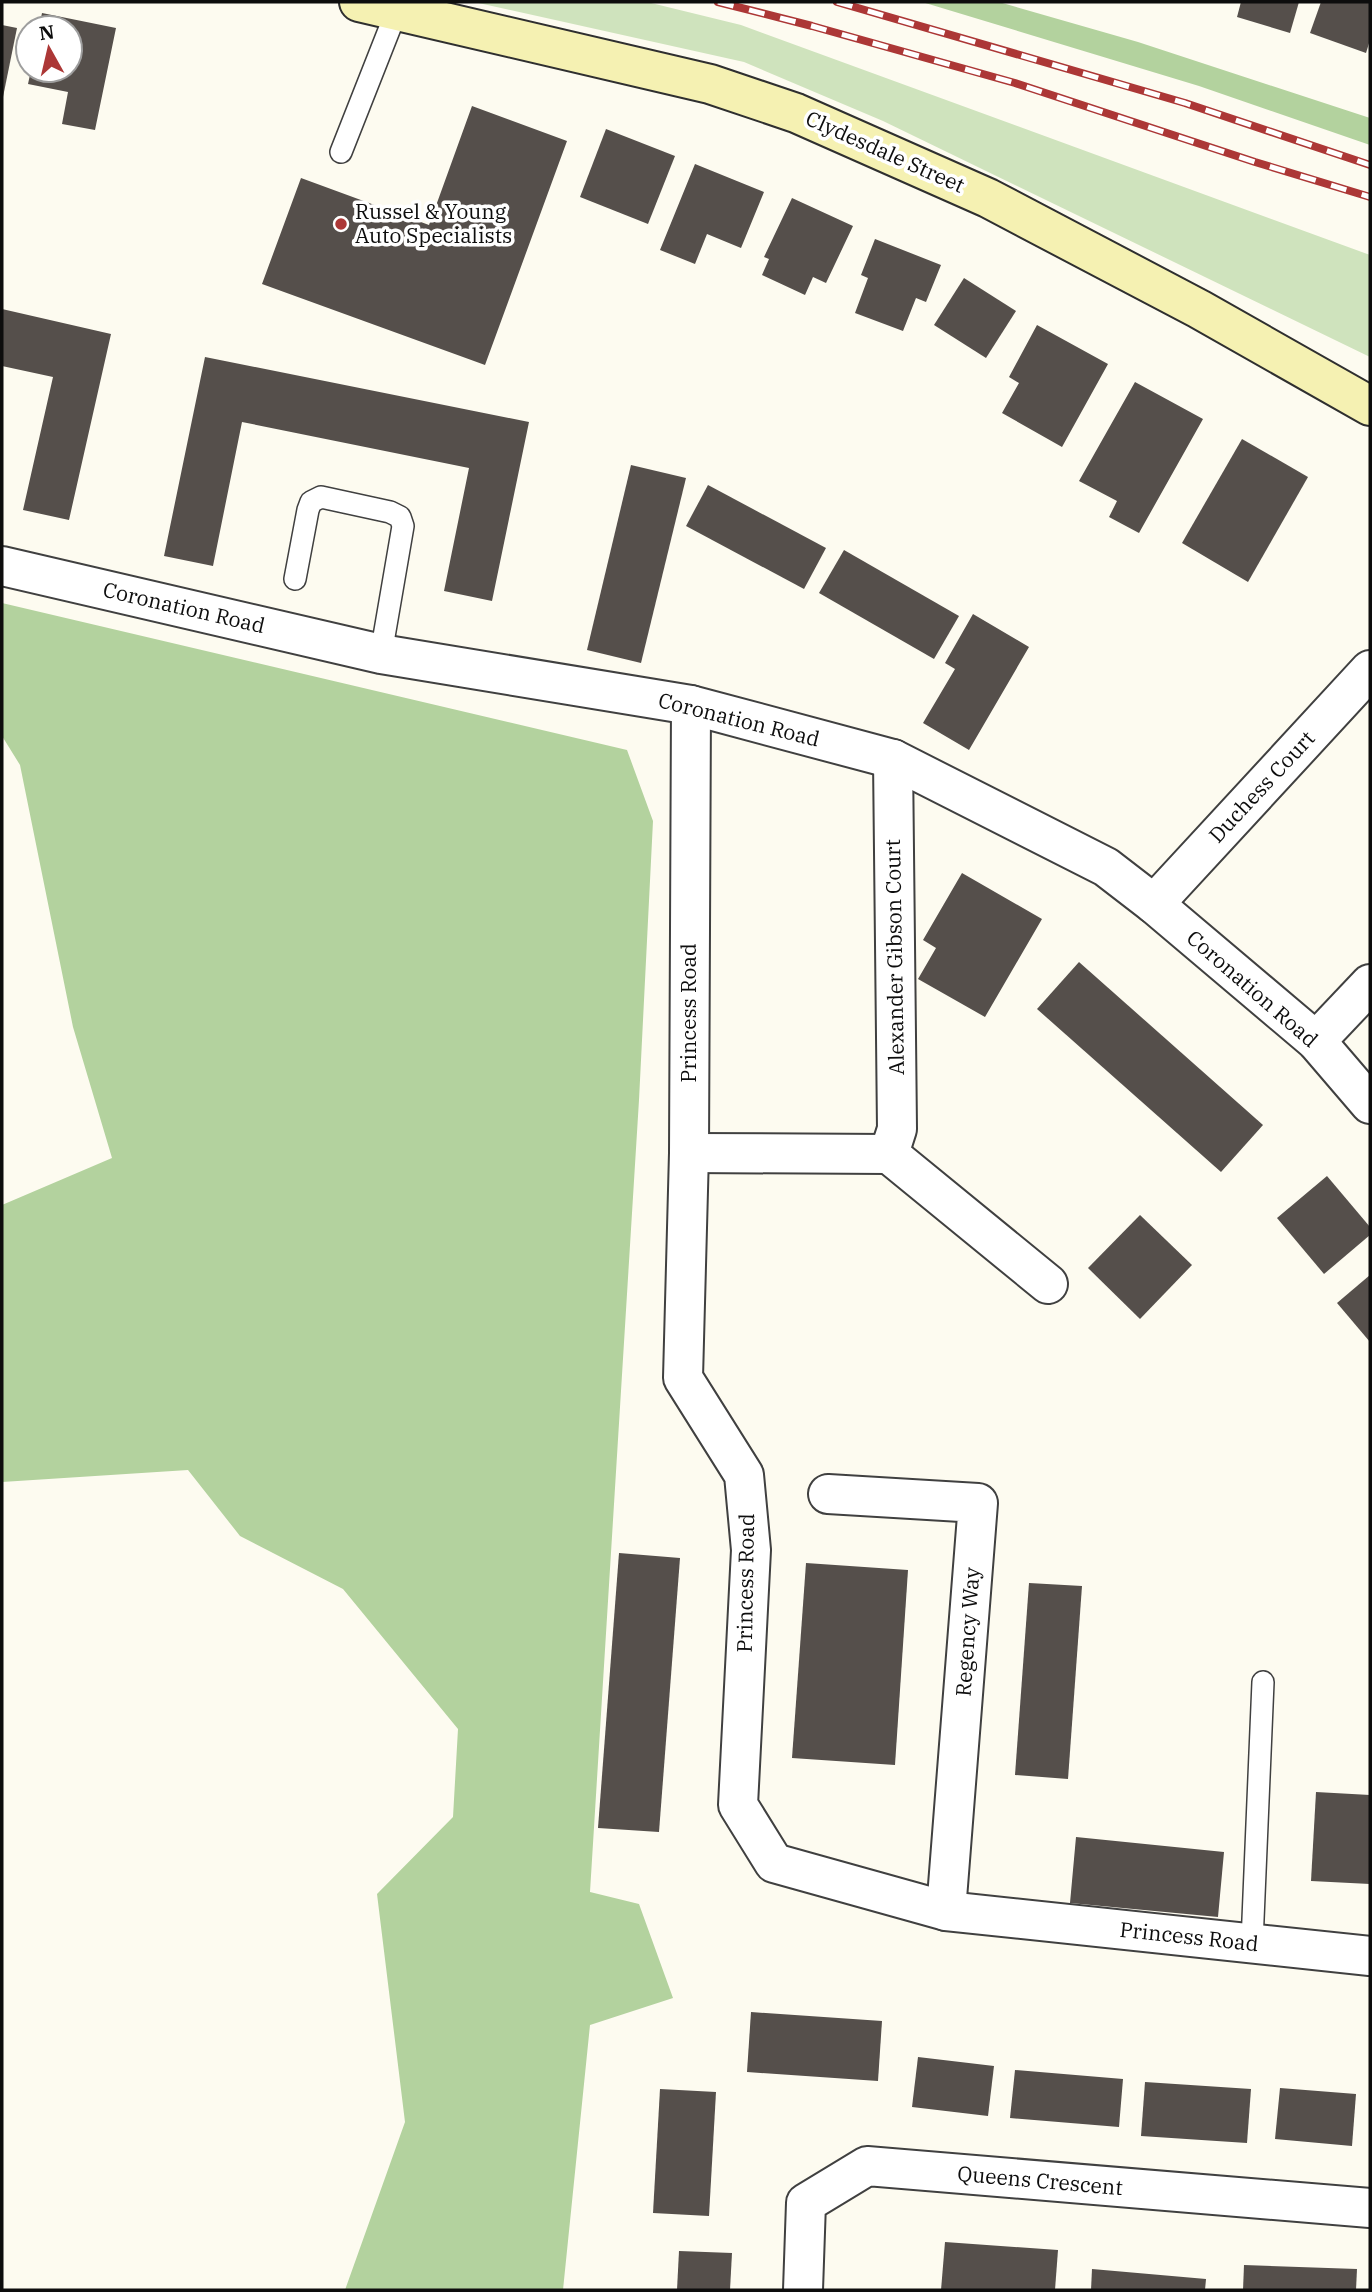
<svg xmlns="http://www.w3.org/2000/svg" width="1372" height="2292" viewBox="0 0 1372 2292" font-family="'IBM Plex Serif',serif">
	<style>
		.green { fill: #cfe3bd }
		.forest { fill: #b3d29e }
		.building { fill: #554f4b }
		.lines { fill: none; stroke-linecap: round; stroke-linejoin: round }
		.service-casing { stroke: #404040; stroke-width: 24 }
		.minor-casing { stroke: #404040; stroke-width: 42 }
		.secondary-casing { stroke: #2f2f2f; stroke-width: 42 }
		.service { stroke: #fff; stroke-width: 21 }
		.minor { stroke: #fff; stroke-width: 38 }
		.secondary { stroke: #f5f1b2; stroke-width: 38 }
		.rail-casing { stroke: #ac3736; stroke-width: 8 }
		.rail { stroke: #fff; stroke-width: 5; stroke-dasharray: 16; stroke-linecap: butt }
		.poi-dot { fill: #ac3736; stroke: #fff; stroke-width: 2.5 }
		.labels { text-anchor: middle; stroke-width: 7; stroke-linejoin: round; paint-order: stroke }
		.street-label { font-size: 21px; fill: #0d0d0d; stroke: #fff }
		.poi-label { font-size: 21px; fill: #0d0d0d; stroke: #fff; text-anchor: start }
	</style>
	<rect width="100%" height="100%" fill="#fdfbf0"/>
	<polygon class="green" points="474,2 647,2 741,25 1370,255 1370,357 883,121 744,62"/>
	<g class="forest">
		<polygon points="922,2 999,2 1138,42 1370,118 1370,145 1199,86"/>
		<polygon points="2,603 627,750 653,821 639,1100 590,1892 639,1904 673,1998 590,2025 563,2290 345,2290 405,2122 377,1894 453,1817 458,1729 343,1589 240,1536 188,1470 2,1482 2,1205 112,1158 73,1027 20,765 2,736"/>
	</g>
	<g class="building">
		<polygon points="1241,2 1299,2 1290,33 1237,17"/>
		<polygon points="1321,2 1370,2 1370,40 1366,53 1310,33"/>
		<polygon points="42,13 116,28 95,130 62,124 68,92 28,84 31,70 70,70 70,28 39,28"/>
		<polygon points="2,25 17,28 3,97 2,97"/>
		<polygon points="472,106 567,141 485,365 262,284 301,178 429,225"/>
		<polygon points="606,129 675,156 648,224 580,197"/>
		<polygon points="695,164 764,192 741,248 707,234 695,264 660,250"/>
		<polygon points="792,198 853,226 826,283 813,277 805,295 762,275 769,259 764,257"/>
		<polygon points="875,239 941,265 926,302 916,298 903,331 855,313 868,278 861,275"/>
		<polygon points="964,278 1016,311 986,358 934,325"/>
		<polygon points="2,309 111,334 69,520 23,510 53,377 2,366"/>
		<polygon points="1037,325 1108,364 1062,447 1002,413 1019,383 1009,377"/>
		<polygon points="205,357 529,422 492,601 444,591 469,468 242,422 213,566 164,556"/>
		<polygon points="1135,382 1203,419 1139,533 1109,517 1117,501 1079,481"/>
		<polygon points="1242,439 1308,477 1248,582 1182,543"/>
		<polygon points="631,465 686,478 641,663 587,650"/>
		<polygon points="708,485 826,548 804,589 686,526"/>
		<polygon points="844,550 959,616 934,659 819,593"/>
		<polygon points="973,614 1029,647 969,750 923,723 955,669 945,663"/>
		<polygon points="962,873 1042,919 985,1017 918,979 936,948 923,940"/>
		<polygon points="1079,962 1263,1125 1221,1172 1037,1009"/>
		<polygon points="1327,1176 1370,1227 1370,1235 1324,1274 1277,1218"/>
		<polygon points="1140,1215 1192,1265 1140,1319 1088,1268"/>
		<polygon points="1370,1275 1370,1342 1337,1303"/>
		<polygon points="619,1553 680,1558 659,1832 598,1828"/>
		<polygon points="806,1563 908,1570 895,1765 792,1758"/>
		<polygon points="1029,1583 1082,1586 1068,1779 1015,1775"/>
		<polygon points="1316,1792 1370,1795 1370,1884 1311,1881"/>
		<polygon points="1076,1837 1224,1852 1218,1917 1070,1903"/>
		<polygon points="751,2012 882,2021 878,2081 747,2072"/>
		<polygon points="918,2057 994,2066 988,2116 912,2107"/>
		<polygon points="1015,2070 1123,2079 1119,2127 1010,2118"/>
		<polygon points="1145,2082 1251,2089 1247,2143 1141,2136"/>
		<polygon points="1280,2088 1356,2094 1352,2146 1275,2139"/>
		<polygon points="660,2089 716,2092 709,2216 653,2213"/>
		<polygon points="945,2242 1058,2250 1055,2290 941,2290"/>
		<polygon points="679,2251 732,2253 730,2290 677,2290"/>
		<polygon points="1244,2265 1357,2269 1356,2290 1243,2290"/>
		<polygon points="1092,2269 1206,2279 1205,2290 1091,2290"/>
	</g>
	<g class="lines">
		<defs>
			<g id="service">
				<polyline points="341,152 397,10"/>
				<polyline points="295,579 308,510 311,502 321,497 390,512 400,517 403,526 381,654"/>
				<polyline points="1252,1943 1263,1682"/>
			</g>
			<g id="minor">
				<polyline points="2,566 381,654 691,705 893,759 1106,867 1154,904 1316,1041 1370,1104"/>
				<polyline points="691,705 689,1153 683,1378 744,1475 751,1550 738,1805 774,1863 946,1911 1370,1956"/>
				<polyline points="1154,904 1370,670"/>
				<polyline points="1316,1041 1370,984"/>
				<polyline points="689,1153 889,1154 897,1129 893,759"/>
				<polyline points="889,1154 1048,1284"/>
				<polyline points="828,1494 978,1503 946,1911"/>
				<polyline points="803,2290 806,2203 867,2166 1370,2208"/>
			</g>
			<polyline id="secondary" points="359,2 710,84 796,113 988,198 1199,309 1370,406"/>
		</defs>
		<use href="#service" class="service-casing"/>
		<use href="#minor" class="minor-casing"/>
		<use href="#secondary" class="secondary-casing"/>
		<use href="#service" class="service"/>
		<use href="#minor" class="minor"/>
		<use href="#secondary" class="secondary"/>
		<defs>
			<g id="rail">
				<polyline points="718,2 812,26 1015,83 1255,162 1370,197"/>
				<polyline points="837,2 1185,103 1370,165"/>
			</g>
		</defs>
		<use href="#rail" class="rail-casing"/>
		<use href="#rail" class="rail"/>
	</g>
	<circle class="poi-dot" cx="341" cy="224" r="7"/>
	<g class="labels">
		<g class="street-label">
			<text transform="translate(885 152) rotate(24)" y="7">Clydesdale Street</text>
			<text transform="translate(184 608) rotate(13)" y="7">Coronation Road</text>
			<text transform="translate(739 720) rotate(14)" y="7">Coronation Road</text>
			<text transform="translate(1262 787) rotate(-47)" y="7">Duchess Court</text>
			<text transform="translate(895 957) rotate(-91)" y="7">Alexander Gibson Court</text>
			<text transform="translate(1252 989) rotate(41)" y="7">Coronation Road</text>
			<text transform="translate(689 1013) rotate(-90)" y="7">Princess Road</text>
			<text transform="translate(746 1583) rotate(-89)" y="7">Princess Road</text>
			<text transform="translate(968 1632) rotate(-86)" y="7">Regency Way</text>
			<text transform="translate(1189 1937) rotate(6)" y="7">Princess Road</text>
			<text transform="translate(1040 2181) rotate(5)" y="7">Queens Crescent</text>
		</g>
		<g class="poi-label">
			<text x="355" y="219">Russel &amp; Young<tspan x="355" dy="24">Auto Specialists</tspan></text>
		</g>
	</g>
	<rect width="1372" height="2292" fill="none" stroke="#0d0d0d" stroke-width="7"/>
	<g transform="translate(49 49) rotate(352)"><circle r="33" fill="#ffffff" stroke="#9e9e9e" stroke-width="2"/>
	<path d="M0-5L12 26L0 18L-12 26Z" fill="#ac3736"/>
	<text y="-10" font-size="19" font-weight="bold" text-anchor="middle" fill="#0d0d0d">N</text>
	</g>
</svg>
